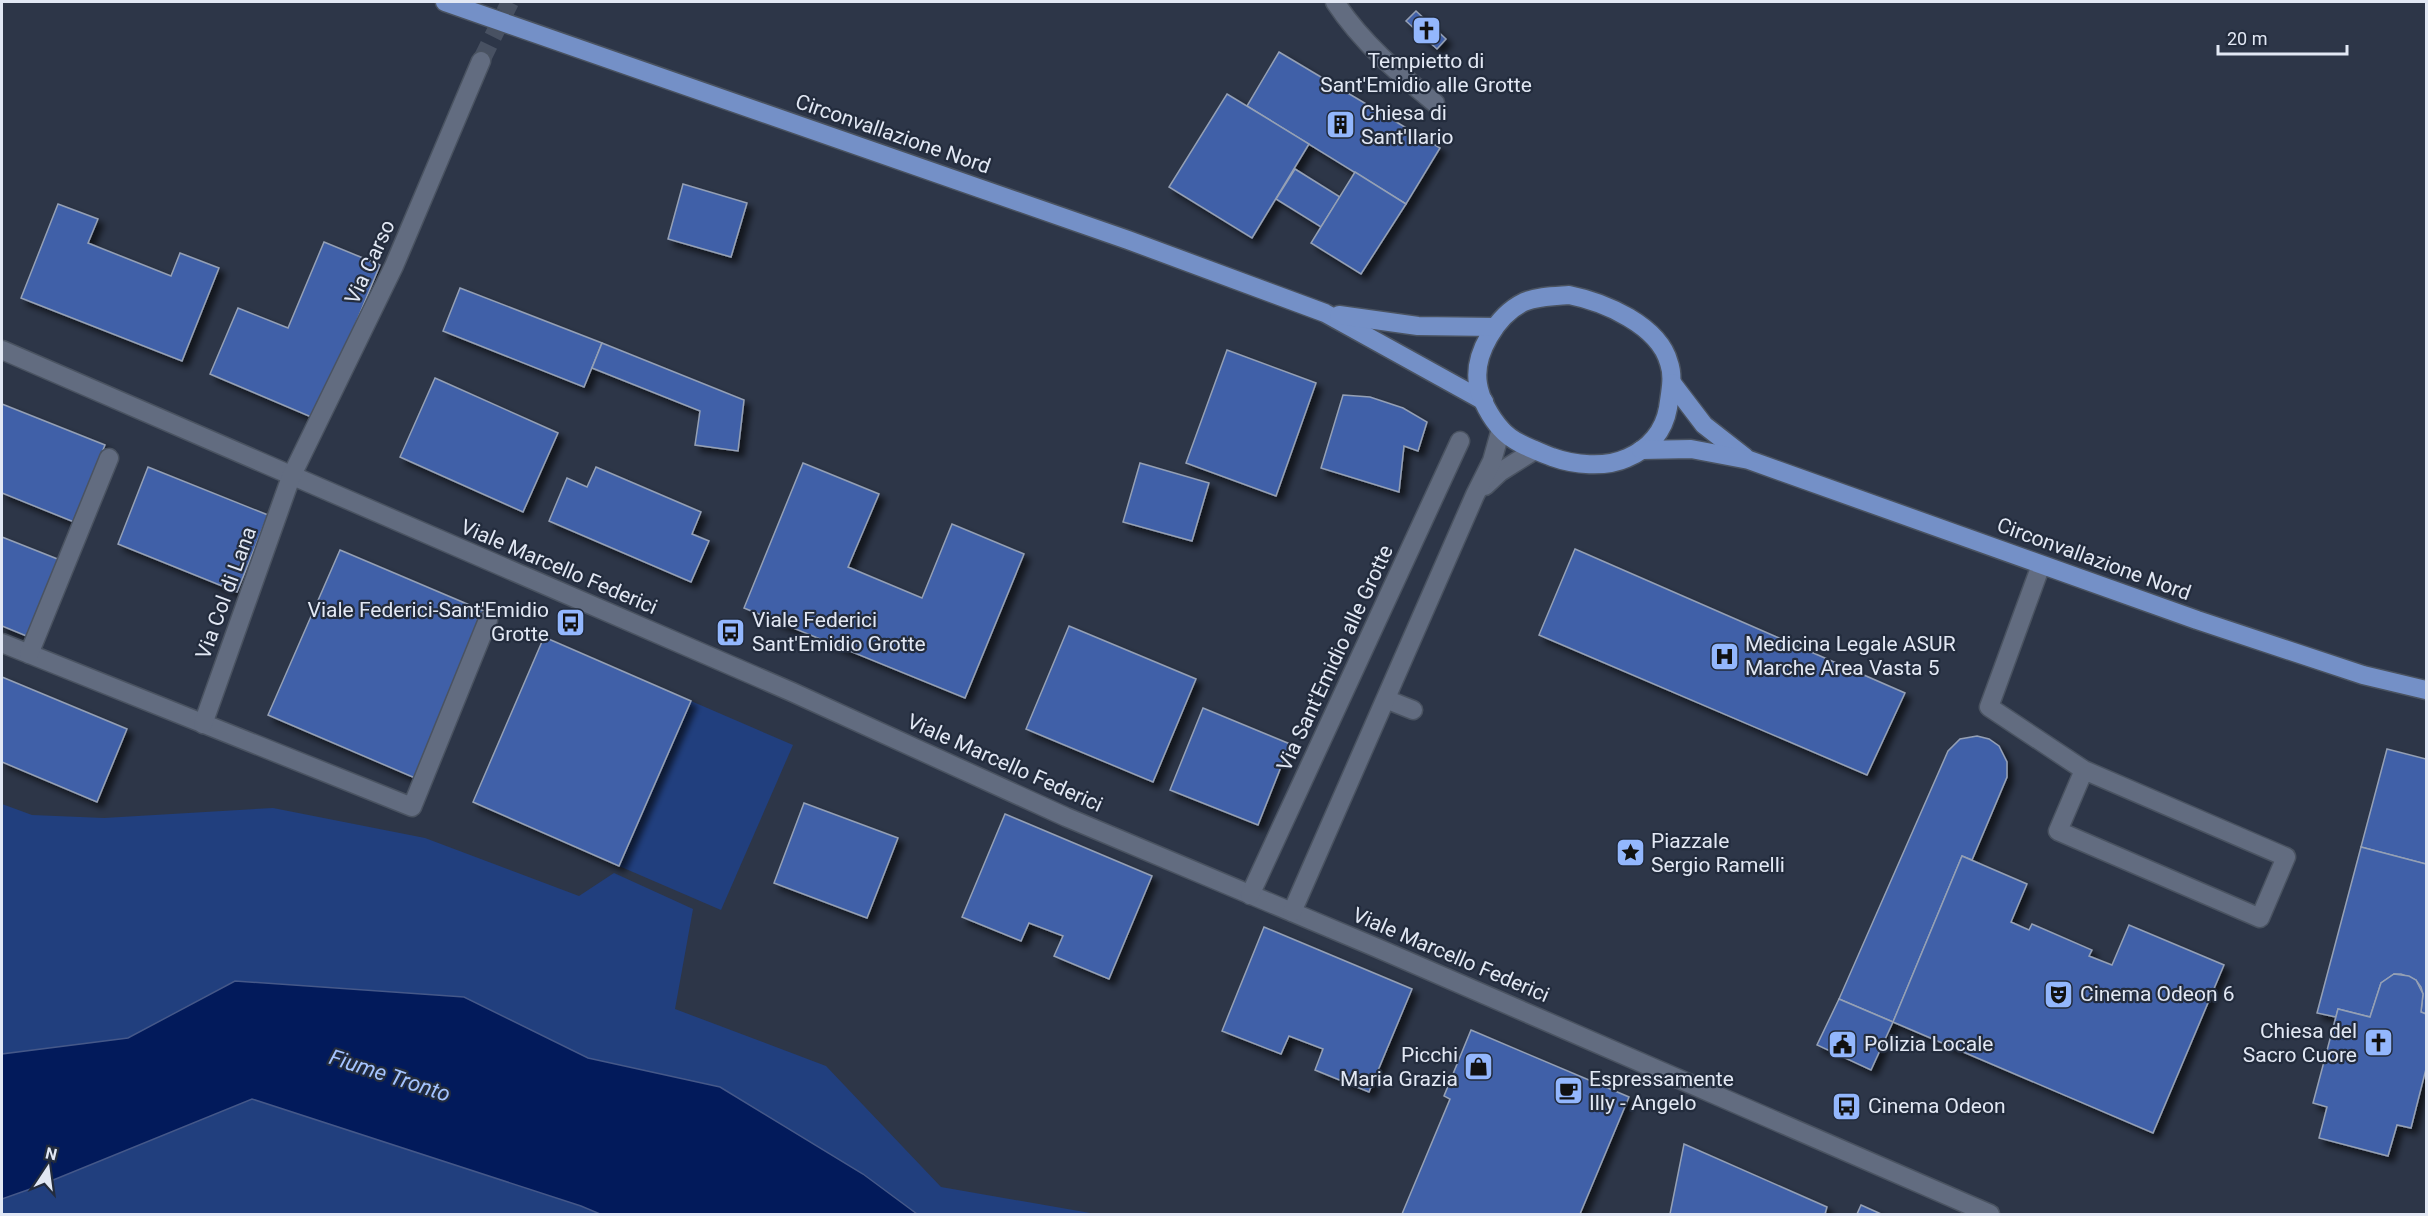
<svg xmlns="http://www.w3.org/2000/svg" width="2428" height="1216" viewBox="0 0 2428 1216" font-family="Roboto,sans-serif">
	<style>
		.green { fill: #213f7e }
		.water { fill: #021a5b; stroke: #455889; stroke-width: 1.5 }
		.building { fill: #3f61a8; stroke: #95a0b5; stroke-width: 1.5; filter: url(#shadow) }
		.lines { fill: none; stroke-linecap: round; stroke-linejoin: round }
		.minor-tunnel { stroke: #485162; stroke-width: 18; stroke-dasharray: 18 9; stroke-linecap: butt }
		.minor-casing { stroke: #4a5361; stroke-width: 21 }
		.major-casing { stroke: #4a5361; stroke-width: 21 }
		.minor { stroke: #626c80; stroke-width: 18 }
		.major { stroke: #7490c7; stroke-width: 18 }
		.labels { text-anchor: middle; stroke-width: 4.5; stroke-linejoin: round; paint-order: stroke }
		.poi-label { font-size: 21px; fill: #e2e8f4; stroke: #232c3d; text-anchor: start }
		.street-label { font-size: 21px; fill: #e2e8f4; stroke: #232c3d }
		.water-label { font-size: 22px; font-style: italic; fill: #a5c4ff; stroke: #232c3d }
	</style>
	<defs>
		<filter id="shadow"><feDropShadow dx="5.5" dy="5.5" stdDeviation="3" flood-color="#0009"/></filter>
	</defs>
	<rect width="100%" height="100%" fill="#2d3648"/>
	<g class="green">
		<polygon points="691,701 793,745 721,910 619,866"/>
		<polygon points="2,804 32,815 104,818 273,808 425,838 579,896 614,873 693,909 675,1009 826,1066 941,1187 1096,1214 917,1214 863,1174 720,1087 588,1058 464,997 235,981 128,1038 2,1054"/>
		<polygon points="252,1099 581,1206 600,1214 2,1214 2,1199 36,1187"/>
	</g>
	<polygon class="water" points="235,981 464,997 588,1058 720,1087 863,1174 917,1214 600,1214 581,1206 252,1099 36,1187 2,1199 2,1054 128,1038"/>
	<g class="building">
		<polygon points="1416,11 1446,39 1437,49 1406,21"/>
		<polygon points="1279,52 1440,148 1406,204 1247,106"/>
		<polygon points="1227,94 1309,144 1252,238 1169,187"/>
		<polygon points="1295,169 1340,197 1321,227 1276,199"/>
		<polygon points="1355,172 1406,204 1361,274 1311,243"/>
		<polygon points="683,184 747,203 731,257 668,239"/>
		<polygon points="58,204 98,219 88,243 171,276 180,253 219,268 182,361 21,298"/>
		<polygon points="324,242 380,265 316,419 210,374 238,308 288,328"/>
		<polygon points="460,288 602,343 584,387 443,331"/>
		<polygon points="602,343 744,400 738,451 695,445 700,411 592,368"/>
		<polygon points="1227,350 1316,383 1276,496 1186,463"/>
		<polygon points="435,378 558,433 523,512 400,457"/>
		<polygon points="1343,395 1370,397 1403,408 1427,422 1418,451 1404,446 1399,492 1321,468"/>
		<polygon points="2,404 105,445 74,522 2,493"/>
		<polygon points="803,463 879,494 848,567 922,598 952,524 1024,554 965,698 744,608"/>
		<polygon points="1140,463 1209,483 1192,541 1123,522"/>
		<polygon points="148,467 268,515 237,592 118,544"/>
		<polygon points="596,467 701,512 692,534 709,541 691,582 549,521 567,478 587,487"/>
		<polygon points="2,537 60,560 29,637 2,626"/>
		<polygon points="1575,549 1905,693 1867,775 1539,635"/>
		<polygon points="340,550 486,612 415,778 268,715"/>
		<polygon points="1069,626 1196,679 1153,782 1026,729"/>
		<polygon points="544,637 691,701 619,866 473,802"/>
		<polygon points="2,677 127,729 97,802 2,762"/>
		<polygon points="1203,708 1290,744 1258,825 1170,790"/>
		<polygon points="1977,736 1989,739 1999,746 2007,762 2007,777 1972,860 1962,856 1893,1022 1839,999 1948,751 1960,739"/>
		<polygon points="2387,749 2426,759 2426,864 2361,847"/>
		<polygon points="804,803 898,838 867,918 774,883"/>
		<polygon points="1005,814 1152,876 1109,979 1054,956 1063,936 1029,923 1021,941 962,917"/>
		<polygon points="2361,847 2426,864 2426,1014 2421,1012 2423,994 2421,987 2416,980 2401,974 2394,974 2381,983 2370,1017 2338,1009 2336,1017 2317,1013"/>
		<polygon points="1962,856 2027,884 2011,922 2029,930 2032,924 2092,950 2089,956 2112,965 2129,925 2224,965 2153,1133 1893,1022"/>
		<polygon points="1264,927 1412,989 1369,1092 1315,1070 1323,1049 1289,1036 1281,1054 1222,1031"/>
		<polygon points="2394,974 2409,976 2416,980 2423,994 2421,1012 2426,1014 2426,1069 2411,1128 2397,1125 2388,1156 2319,1138 2327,1107 2313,1103 2338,1009 2370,1017 2381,983"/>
		<polygon points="1839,999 1893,1022 1871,1070 1817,1045"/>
		<polygon points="1471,1030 1629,1097 1580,1214 1402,1214 1450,1099 1444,1096"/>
		<polygon points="1684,1144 1827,1207 1825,1214 1670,1214"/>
		<polygon points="1861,1205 1881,1214 1857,1214"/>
	</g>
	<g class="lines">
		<polyline class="minor-tunnel" points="481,61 510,2"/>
		<defs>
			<g id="minor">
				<path d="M 1335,2 C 1362,43 1397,72 1435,103"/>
				<polyline points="2,350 792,692 1066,817 1375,947 1990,1214"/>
				<polyline points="1485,486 1500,472 1535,450"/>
				<polyline points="2041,565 1989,707 2084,770 2286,857 2260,918 2058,831 2084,770"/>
				<polyline points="2,643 412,807 488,620"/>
				<polyline points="29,654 109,458"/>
				<polyline points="1393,702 1413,710"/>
				<polyline points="203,724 291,477 394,266 481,61"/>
				<polyline points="1250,895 1460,441"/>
				<polyline points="1292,912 1475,495 1492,461 1501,429"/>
			</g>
			<g id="major">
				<polyline points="445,2 1128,240 1325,313 1484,401"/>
				<path d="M 1569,295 C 1604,302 1659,325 1669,363 C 1674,377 1670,393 1668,408 C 1664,431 1649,449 1627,458 C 1605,468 1574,465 1552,457 C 1535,450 1513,443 1501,429 C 1491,418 1480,399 1478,384 C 1473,354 1497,315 1524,302 C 1538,296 1554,296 1569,295 Z"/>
				<polyline points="1339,315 1418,326 1495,327"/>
				<polyline points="1672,383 1704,425 1745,457"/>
				<polyline points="1641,450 1691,449 1749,460 2197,620 2363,675 2426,690"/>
			</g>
		</defs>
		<use href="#minor" class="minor-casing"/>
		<use href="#major" class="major-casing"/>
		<use href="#minor" class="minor"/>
		<use href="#major" class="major"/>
	</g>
	<defs>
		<symbol id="church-square" viewBox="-11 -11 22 22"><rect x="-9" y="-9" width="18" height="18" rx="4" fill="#93b7fd" stroke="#232c3d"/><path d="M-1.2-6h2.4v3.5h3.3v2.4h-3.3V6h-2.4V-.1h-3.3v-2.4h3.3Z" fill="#111"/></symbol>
		<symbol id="building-square" viewBox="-11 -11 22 22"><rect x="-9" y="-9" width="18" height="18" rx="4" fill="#93b7fd" stroke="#232c3d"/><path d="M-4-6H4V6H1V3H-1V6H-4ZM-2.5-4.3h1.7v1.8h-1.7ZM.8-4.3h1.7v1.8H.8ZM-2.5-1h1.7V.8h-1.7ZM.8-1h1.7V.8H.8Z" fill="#111"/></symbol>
		<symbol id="bus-square" viewBox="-11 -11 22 22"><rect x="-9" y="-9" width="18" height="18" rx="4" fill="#93b7fd" stroke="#232c3d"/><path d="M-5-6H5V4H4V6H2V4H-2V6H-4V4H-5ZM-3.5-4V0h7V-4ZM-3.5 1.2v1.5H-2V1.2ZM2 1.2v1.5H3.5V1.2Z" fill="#111"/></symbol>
		<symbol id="hospital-square" viewBox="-11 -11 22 22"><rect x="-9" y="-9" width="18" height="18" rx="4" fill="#93b7fd" stroke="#232c3d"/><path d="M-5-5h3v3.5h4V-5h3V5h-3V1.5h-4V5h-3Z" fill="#111"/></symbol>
		<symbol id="sight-square" viewBox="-11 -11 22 22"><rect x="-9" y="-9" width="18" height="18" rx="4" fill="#93b7fd" stroke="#232c3d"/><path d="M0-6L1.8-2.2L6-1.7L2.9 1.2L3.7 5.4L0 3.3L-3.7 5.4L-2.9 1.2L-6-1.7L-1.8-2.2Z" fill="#111"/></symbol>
		<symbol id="theatre-square" viewBox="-11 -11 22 22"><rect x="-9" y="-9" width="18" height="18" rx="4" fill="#93b7fd" stroke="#232c3d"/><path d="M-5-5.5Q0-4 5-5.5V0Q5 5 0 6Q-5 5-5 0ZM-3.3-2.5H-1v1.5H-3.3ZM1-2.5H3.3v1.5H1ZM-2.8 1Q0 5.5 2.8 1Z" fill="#111"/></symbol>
		<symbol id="civic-square" viewBox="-11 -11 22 22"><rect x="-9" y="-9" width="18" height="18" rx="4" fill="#93b7fd" stroke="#232c3d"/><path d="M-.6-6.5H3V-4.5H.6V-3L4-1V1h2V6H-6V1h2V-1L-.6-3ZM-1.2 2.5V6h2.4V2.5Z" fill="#111"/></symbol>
		<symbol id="shop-square" viewBox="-11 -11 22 22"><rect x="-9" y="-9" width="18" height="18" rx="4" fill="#93b7fd" stroke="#232c3d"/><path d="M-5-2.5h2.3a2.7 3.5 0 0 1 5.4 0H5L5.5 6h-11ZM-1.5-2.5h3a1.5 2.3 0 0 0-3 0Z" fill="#111"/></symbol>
		<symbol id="cafe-square" viewBox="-11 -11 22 22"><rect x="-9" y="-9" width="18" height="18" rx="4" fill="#93b7fd" stroke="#232c3d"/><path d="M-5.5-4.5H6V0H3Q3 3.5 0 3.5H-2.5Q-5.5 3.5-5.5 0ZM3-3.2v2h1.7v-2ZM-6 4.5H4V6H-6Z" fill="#111"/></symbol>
	</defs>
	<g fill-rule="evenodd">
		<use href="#church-square" x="1410" y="14" width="33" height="33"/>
		<use href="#building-square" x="1324" y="108" width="33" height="33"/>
		<use href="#bus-square" x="554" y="606" width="33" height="33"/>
		<use href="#bus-square" x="714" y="616" width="33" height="33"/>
		<use href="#hospital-square" x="1708" y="640" width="33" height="33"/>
		<use href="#sight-square" x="1614" y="836" width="33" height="33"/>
		<use href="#theatre-square" x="2042" y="978" width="33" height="33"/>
		<use href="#church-square" x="2362" y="1026" width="33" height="33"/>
		<use href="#civic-square" x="1826" y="1028" width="33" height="33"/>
		<use href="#shop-square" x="1462" y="1050" width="33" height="33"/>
		<use href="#cafe-square" x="1552" y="1074" width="33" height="33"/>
		<use href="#bus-square" x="1830" y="1090" width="33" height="33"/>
	</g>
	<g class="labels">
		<g class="poi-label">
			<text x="1426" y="68" text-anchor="middle">Tempietto di<tspan x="1426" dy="24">Sant'Emidio alle Grotte</tspan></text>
			<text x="1361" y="120">Chiesa di<tspan x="1361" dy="24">Sant'Ilario</tspan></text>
			<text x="549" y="617" text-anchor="end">Viale Federici-Sant'Emidio<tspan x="549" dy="24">Grotte</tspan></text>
			<text x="752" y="627">Viale Federici<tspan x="752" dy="24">Sant'Emidio Grotte</tspan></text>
			<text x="1745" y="651">Medicina Legale ASUR<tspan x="1745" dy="24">Marche Area Vasta 5</tspan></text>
			<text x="1651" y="848">Piazzale<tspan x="1651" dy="24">Sergio Ramelli</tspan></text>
			<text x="2080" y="1001">Cinema Odeon 6</text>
			<text x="2357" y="1038" text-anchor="end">Chiesa del<tspan x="2357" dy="24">Sacro Cuore</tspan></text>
			<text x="1864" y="1051">Polizia Locale</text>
			<text x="1458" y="1062" text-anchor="end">Picchi<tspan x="1458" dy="24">Maria Grazia</tspan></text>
			<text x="1589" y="1086">Espressamente<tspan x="1589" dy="24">Illy - Angelo</tspan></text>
			<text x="1868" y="1113">Cinema Odeon</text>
		</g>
		<g class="street-label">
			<text transform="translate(893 134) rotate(19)" y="7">Circonvallazione Nord</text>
			<text transform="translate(370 262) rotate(-65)" y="7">Via Carso</text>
			<text transform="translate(2094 559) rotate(20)" y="7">Circonvallazione Nord</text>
			<text transform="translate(559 567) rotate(23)" y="7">Viale Marcello Federici</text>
			<text transform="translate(226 593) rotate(-70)" y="7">Via Col di Lana</text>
			<text transform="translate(1335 658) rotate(-65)" y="7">Via Sant'Emidio alle Grotte</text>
			<text transform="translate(1005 763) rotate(24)" y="7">Viale Marcello Federici</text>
			<text transform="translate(1451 955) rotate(23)" y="7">Viale Marcello Federici</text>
		</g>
		<g class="water-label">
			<text transform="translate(390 1075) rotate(18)" y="8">Fiume Tronto</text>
		</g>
	</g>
	<rect width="2428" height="1216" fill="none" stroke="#e2e8f4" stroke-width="6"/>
	<g transform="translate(48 1168) rotate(13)" stroke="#232c3d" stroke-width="4.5" paint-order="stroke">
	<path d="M0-4.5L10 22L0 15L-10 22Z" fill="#e2e8f4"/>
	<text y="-9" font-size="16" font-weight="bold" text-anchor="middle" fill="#e2e8f4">N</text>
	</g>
	<path d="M2218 45v9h129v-9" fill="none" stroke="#e2e8f4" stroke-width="3"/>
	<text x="2227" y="45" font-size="18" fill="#e2e8f4" stroke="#232c3d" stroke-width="4.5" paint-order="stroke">20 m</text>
</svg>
